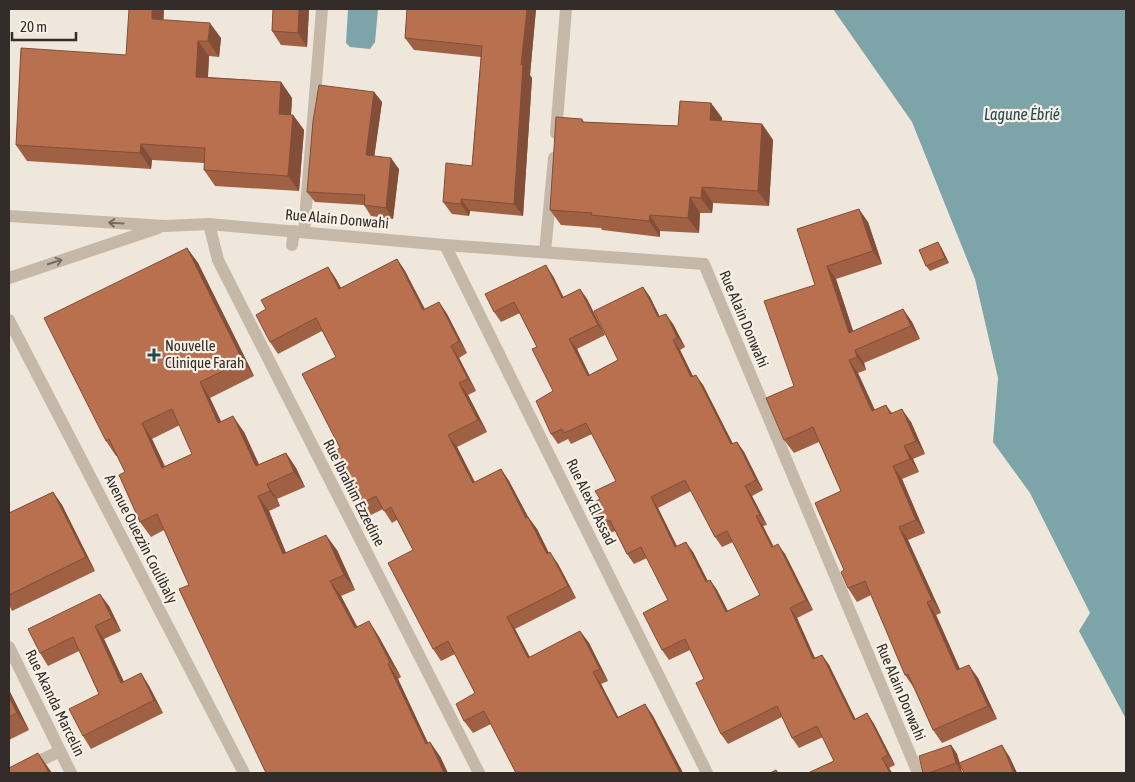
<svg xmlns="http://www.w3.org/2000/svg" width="1135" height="782" viewBox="0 0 1135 782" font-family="'Asap Condensed',sans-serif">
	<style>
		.water { fill: #7da4a9 }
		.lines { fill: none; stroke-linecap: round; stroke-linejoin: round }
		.minor { stroke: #c6b8a9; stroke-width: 12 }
		.wall { fill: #9f6044; fill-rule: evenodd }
		.shaded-wall { fill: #824e37 }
		.building { fill: #b9704f; stroke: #824e37; fill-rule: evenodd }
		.oneway { stroke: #756b62 }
		.poi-dot { fill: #224a51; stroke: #f7f1e7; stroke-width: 2 }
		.labels { text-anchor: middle; stroke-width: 4.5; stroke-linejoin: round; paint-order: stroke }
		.street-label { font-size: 15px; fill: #332c28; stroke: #f7f1e7 }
		.poi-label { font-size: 15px; fill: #332c28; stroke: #f7f1e7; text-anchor: start }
		.water-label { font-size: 16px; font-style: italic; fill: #224a51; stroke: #f7f1e7 }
	</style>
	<rect width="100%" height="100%" fill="#efe7db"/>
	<g class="water">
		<polygon points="348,9 378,9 375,42 370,49 350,47 346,43"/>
		<polygon points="833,9 1126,9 1126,719 1079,631 1090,613 1030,493 993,442 998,378 975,279 912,122"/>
	</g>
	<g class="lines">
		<g class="minor">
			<polyline points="556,133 566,9"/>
			<polyline points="9,216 165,226 209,224 445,245 704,264 918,773"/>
			<polyline points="209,224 218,260 479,773"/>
			<polyline points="304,232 322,9"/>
			<polyline points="292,245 294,231"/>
			<polyline points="445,245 707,773"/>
			<polyline points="545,252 554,158"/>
			<polyline points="9,278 158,228"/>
			<polyline points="9,320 244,773"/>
			<polyline points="9,647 71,773"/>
			<polyline points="15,773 60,751"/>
		</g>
	</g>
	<g class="wall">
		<polygon points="273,9 309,9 307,47 281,45 272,31"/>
		<polygon points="407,9 536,9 530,75 532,78 523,216 470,211 469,216 452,214 443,202 472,166 481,57 414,50 405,38"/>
		<polygon points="164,20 221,38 219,57 209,56 208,77 281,82 292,98 291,115 293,115 304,130 299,191 215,186 204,170 204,163 152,160 151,169 27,161 16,145 126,55"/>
		<polygon points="374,92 382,102 374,156 399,169 393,219 371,216 364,205 315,202 307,192"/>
		<polygon points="711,103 722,118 721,121 762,124 773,140 769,206 713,203 712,213 700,213 699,233 660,231 660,237 602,230 601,228 561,225 550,210 582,119 584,122 678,126"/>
		<polygon points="868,222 882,264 836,279 853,331 903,309 912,322 920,339 864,363 866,370 858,373 875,410 886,405 892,413 911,422 925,454 913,459 919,472 902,479 925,533 908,540 941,613 936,615 960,669 978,678 997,719 942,743 933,730 914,688 905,675 871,595 857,602 848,588 844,570 841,491 819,442 794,453 784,440 794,386 815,285 797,229"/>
		<polygon points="941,247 949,263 930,271 926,266"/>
		<path d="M 187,248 L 198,263 L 254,376 L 210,398 L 221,422 L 244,432 L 259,464 L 286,453 L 296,468 L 305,487 L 277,499 L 280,506 L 269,511 L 286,553 L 337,550 L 355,590 L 341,596 L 357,627 L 369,621 L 379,637 L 401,677 L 398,679 L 428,743 L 430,742 L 441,758 L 189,585 L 164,530 L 151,537 L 140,522 L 125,472 L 117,456 L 116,456 L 106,441 ZM 180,425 L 192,454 L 165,466 L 152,439 Z"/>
		<polygon points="397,259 405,271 425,309 439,302 447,314 467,353 459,358 476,391 468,395 487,432 457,447 475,482 501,469 509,481 528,517 537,529 549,553 558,564 576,598 515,629 530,657 580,631 589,643 608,681 601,684 618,717 645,704 653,716 683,773 516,773 491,724 473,733 464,721 475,693 455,654 441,661 433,649 413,550 397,520 392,523 383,509 369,516 361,504 340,448 336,357 322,331 278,354 270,342 266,309 328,267 336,279 341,288"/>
		<path d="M 553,276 L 563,297 L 580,289 L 587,299 L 605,335 L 577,349 L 589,375 L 618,360 L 643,287 L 650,297 L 660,317 L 673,324 L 685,347 L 680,350 L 693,376 L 703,385 L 733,444 L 737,442 L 744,452 L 763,490 L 752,496 L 767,525 L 763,526 L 773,546 L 785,554 L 813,610 L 797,618 L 815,658 L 822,655 L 829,665 L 855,719 L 867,713 L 874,724 L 895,765 L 889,768 L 892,773 L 808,773 L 834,761 L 823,737 L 799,748 L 792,738 L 782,717 L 728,744 L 721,734 L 704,679 L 690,650 L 669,660 L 662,650 L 668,600 L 647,558 L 634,564 L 627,554 L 615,531 L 606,535 L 599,525 L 600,499 L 616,481 L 592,434 L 571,444 L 568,439 L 558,444 L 551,434 L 553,391 L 537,347 L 520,313 L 501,322 L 494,312 ZM 691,491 L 715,537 L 722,547 L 733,542 L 760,595 L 728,611 L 717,590 L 710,580 L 708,581 L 693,552 L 677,546 L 658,508 Z"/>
		<polygon points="53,492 62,505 95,571 12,611 9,605 9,513"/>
		<polygon points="109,606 121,631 104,639 124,682 141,673 149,686 163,713 91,749 83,736 99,694 79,651 48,666 40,653"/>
		<polygon points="9,690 29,730 9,740"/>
		<polygon points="951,745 957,754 960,763 1009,756 1017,773 964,773 961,766 962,773 923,773"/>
	</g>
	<g class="shaded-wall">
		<polygon points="152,9 164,9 163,35 152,19"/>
		<polygon points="299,9 309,9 307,47 298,33"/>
		<polygon points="527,9 536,9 530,75 532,78 523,216 514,204 521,65"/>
		<polygon points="210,23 221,38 219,57 208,41"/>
		<polygon points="198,41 209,56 207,93 196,77"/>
		<polygon points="281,82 292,98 290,130 279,114"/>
		<polygon points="374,92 382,102 373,166 366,155"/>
		<polygon points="711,103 722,118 721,136 710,120"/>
		<polygon points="293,115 304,130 299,191 288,176"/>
		<polygon points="762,124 773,140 769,206 758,191"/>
		<polygon points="141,144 152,160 151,169 140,153"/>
		<polygon points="391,158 399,169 393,219 386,208"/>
		<polygon points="702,187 713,203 712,213 701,198"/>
		<polygon points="690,197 700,213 699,233 688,218"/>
		<polygon points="461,199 470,211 469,216 461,204"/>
		<polygon points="859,209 868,222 882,264 873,251"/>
		<polygon points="650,215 660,231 660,237 649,221"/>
		<polygon points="938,242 941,247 949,263 945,258"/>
		<polygon points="187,248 198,263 254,376 243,361"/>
		<polygon points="397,259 405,271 431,322 423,310"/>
		<polygon points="546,265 553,276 569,308 562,298"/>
		<polygon points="827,266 836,279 858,346 849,333"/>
		<polygon points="328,267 336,279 348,301 339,289"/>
		<polygon points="643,287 650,297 665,328 658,317"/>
		<polygon points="580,289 587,299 605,335 598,325"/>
		<polygon points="439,302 447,314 467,353 459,341"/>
		<polygon points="903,309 912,322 920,339 911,326"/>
		<polygon points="666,314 673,324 685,347 677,337"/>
		<polygon points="569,339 577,349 595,386 588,376"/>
		<polygon points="673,340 680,350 698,387 691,377"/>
		<polygon points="451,346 459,358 476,391 468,379"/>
		<polygon points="855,350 864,363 866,370 857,357"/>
		<polygon points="849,360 858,373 881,424 872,411"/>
		<polygon points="696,375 703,385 738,454 731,444"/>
		<polygon points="200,382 210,398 229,438 218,423"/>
		<polygon points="459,383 468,395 487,432 478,420"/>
		<polygon points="902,409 911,422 925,454 916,441"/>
		<polygon points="233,416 244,432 266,481 256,466"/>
		<polygon points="142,423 152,439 172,483 162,468"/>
		<polygon points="448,435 457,447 481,495 473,483"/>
		<polygon points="737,442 744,452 763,490 756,480"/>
		<polygon points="904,446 913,459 919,472 910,459"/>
		<polygon points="286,453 296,468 305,487 294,472"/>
		<polygon points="893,466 902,479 925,533 916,520"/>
		<polygon points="501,469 509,481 535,530 526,518"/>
		<polygon points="267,484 277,499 280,506 270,491"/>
		<polygon points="745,486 752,496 767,525 760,515"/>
		<polygon points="53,492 62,505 95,571 86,557"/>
		<polygon points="258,496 269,511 293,570 283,554"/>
		<polygon points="651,497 658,508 682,557 675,547"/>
		<polygon points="756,516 763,526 779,557 772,547"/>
		<polygon points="528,517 537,529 555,566 547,554"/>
		<polygon points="899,527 908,540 941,613 932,600"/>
		<polygon points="326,535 337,550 355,590 344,575"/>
		<polygon points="686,542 693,552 713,592 706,582"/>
		<polygon points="778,544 785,554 813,610 806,600"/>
		<polygon points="550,552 558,564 576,598 568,586"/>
		<polygon points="710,580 717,590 733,622 726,612"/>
		<polygon points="330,581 341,596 366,643 355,628"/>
		<polygon points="100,594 109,606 121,631 112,618"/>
		<polygon points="927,602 936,615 966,683 957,670"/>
		<polygon points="790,608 797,618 820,670 813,659"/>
		<polygon points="507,617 515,629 536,670 528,658"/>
		<polygon points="369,621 379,637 401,677 390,662"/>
		<polygon points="95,626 104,639 130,695 121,683"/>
		<polygon points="580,631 589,643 608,681 600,669"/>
		<polygon points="822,655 829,665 861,730 854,720"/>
		<polygon points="388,664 398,679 436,760 426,744"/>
		<polygon points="969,665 978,678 997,719 988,706"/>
		<polygon points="593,672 601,684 625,730 617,718"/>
		<polygon points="141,673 149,686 163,713 154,700"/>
		<polygon points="9,690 29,730 17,713 9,697"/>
		<polygon points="645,704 653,716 683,773 680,773"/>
		<polygon points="867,713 874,724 895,765 888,755"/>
		<polygon points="430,742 441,758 448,773 444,773"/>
		<polygon points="951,745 957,754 962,773 956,763"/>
		<polygon points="1002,745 1009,756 1017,773 1014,773"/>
		<polygon points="38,753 50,770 52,773 49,773"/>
		<polygon points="882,758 889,768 892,773 890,773"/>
	</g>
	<g class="building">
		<polygon points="129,9 152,9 152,19 210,23 208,41 198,41 196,77 281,82 279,114 293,115 288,176 204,170 205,148 141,144 140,153 16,145 21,48 126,55"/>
		<polygon points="273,9 299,9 298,33 272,31"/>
		<polygon points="407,9 527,9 521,65 523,65 514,204 461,199 461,204 443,202 446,163 472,166 482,46 405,38"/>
		<polygon points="319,85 374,92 366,155 391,158 386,208 364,205 365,195 307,192 313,121"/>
		<polygon points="680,101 711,103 710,120 762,124 758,191 702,187 701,198 690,197 688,218 650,215 649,221 591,215 592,213 550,210 556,117 582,119 582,122 678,126"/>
		<polygon points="859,209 873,251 827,266 849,333 903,309 911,326 855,350 857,357 849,360 872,411 886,405 890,414 902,409 916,441 904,446 910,459 893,466 916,520 899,527 932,600 927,602 957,670 969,665 988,706 933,730 908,674 905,675 865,581 848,588 841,572 844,570 815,503 841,491 813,427 784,440 766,398 794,386 764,301 815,285 797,229"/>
		<polygon points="938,242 945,258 926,266 919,250"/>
		<path d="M 187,248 L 243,361 L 200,382 L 218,423 L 233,416 L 256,466 L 286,453 L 294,472 L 267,484 L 270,491 L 258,496 L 283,554 L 326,535 L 344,575 L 330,581 L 355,628 L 369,621 L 390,662 L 388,664 L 426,744 L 430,742 L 444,773 L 266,773 L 179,589 L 189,585 L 157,514 L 140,522 L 119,475 L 125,472 L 109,439 L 106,441 L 44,318 ZM 172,409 L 192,454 L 162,468 L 142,423 Z"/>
		<polygon points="397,259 423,310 439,302 459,341 451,346 468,379 459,383 478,420 448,435 473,483 501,469 526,518 528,517 547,554 550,552 568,586 507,617 528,658 580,631 600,669 593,672 617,718 645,704 680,773 516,773 484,711 464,721 456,704 475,693 448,641 433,649 388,563 413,550 391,507 384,511 376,496 361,504 334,451 340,448 302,374 336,357 316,318 270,342 256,315 266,309 261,300 328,267 339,289"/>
		<path d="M 546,265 L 562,298 L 580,289 L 598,325 L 569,339 L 588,376 L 618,360 L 594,311 L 643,287 L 658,317 L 666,314 L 677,337 L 673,340 L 691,377 L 696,375 L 731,444 L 737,442 L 756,480 L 745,486 L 760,515 L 756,516 L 772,547 L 778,544 L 806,600 L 790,608 L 813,659 L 822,655 L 854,720 L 867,713 L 888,755 L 882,758 L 890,773 L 808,773 L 834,761 L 817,726 L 792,738 L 777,706 L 721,734 L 696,683 L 704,679 L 685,639 L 662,650 L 643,613 L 668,600 L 641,547 L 627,554 L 610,520 L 599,525 L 589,505 L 600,499 L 595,491 L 616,481 L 586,423 L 564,433 L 562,429 L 551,434 L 536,401 L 553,391 L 532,349 L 537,347 L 514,302 L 494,312 L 485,294 ZM 685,480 L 715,537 L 727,531 L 760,595 L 726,612 L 710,580 L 706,582 L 686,542 L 675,547 L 651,497 Z"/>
		<polygon points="53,492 86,557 9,595 9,513"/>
		<polygon points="100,594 112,618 95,626 121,683 141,673 154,700 83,736 69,709 99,694 73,637 40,653 28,629"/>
		<polygon points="9,697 17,713 9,717"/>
		<polygon points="951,745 956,763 929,773 923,773 919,756"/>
		<polygon points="1002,745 1014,773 964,773 959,763"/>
		<polygon points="38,753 49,773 9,773 9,768"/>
		<polygon points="776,770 778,773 770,773"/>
	</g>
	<defs><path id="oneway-shaft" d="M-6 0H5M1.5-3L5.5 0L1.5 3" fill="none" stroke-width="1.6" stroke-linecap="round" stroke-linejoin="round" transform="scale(1.25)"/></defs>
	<g class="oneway">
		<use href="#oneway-shaft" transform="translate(116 223) rotate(-177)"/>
		<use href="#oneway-shaft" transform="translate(55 262) rotate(-18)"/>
	</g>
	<path class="poi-dot" d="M151.5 347.5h5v5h5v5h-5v5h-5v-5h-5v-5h5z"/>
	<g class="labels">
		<g class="street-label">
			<text transform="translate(337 219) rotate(5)" y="5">Rue Alain Donwahi</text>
			<text transform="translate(744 319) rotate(67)" y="5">Rue Alain Donwahi</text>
			<text transform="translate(354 493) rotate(63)" y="5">Rue Ibrahim Ezzedine</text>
			<text transform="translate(591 502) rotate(64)" y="5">Rue Alex El Assad</text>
			<text transform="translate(141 539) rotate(63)" y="5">Avenue Ouezzin Coulibaly</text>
			<text transform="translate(901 692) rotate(67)" y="5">Rue Alain Donwahi</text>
			<text transform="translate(55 703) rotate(64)" y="5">Rue Akanda Marcelin</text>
		</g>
		<g class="poi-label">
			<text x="165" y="351">Nouvelle<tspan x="165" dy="17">Clinique Farah</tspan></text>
		</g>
		<g class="water-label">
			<text x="1022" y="120">Lagune Ébrié</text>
		</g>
	</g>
	<rect width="1135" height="782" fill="none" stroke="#332c28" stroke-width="20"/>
	<path d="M12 32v8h64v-8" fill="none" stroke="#332c28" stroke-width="2.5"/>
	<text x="20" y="32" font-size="15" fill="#332c28" stroke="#f7f1e7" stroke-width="4" paint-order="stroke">20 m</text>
</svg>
